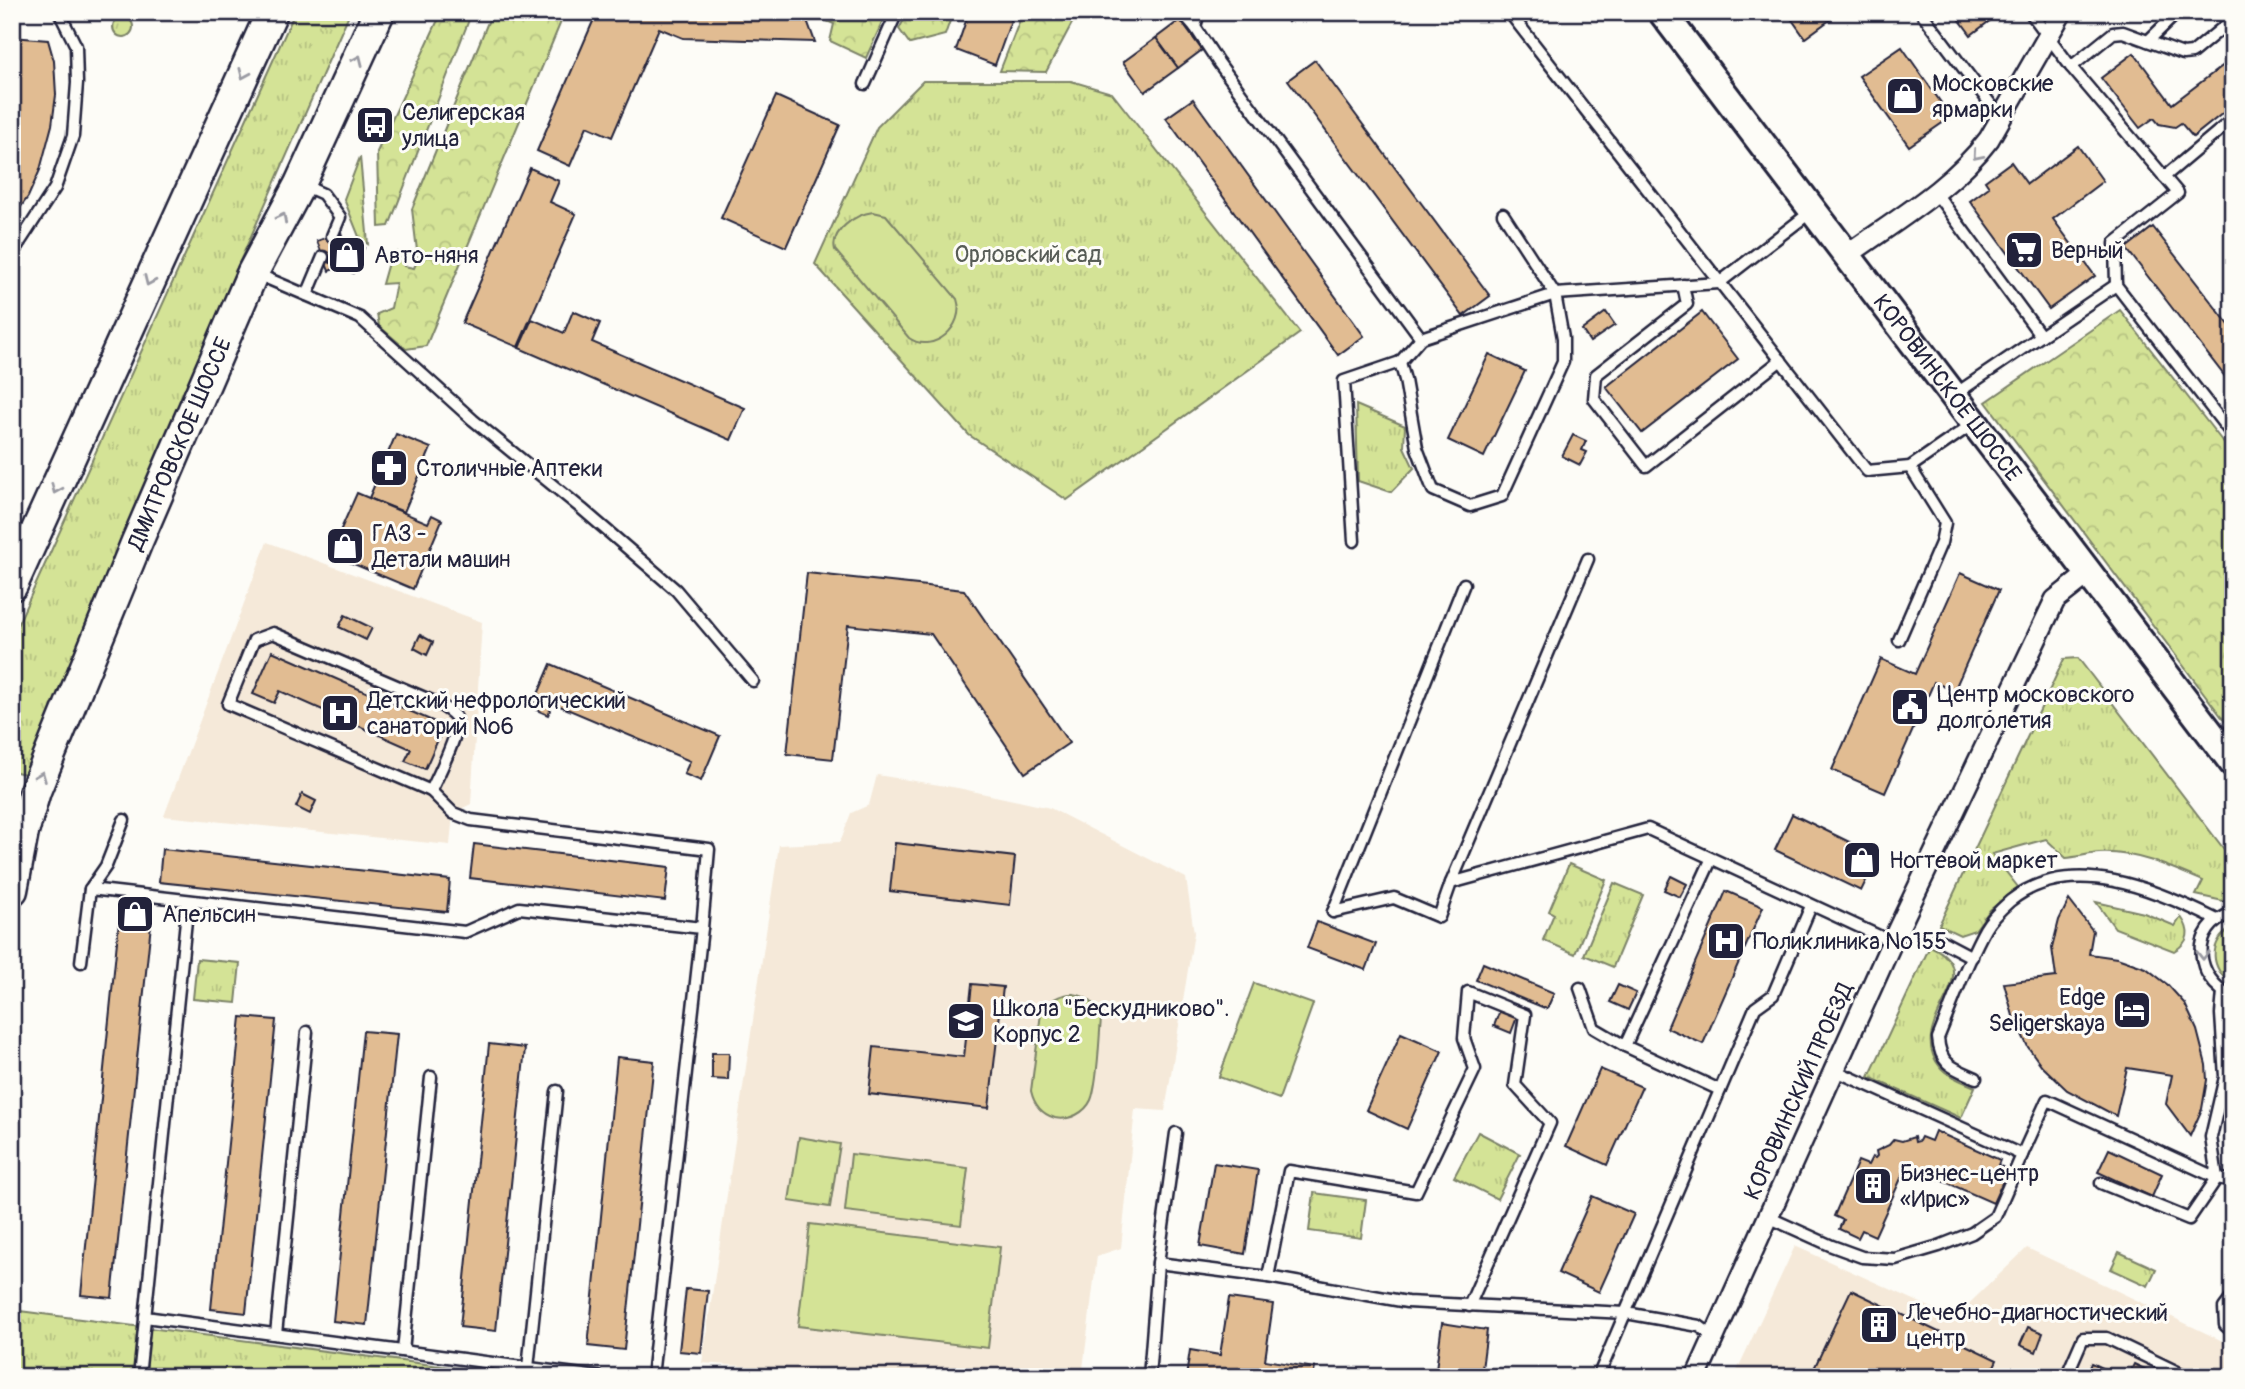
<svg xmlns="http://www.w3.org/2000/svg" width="2245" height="1389" viewBox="0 0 2245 1389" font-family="Pangolin,sans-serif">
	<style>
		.built { fill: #f5e9d9 }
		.grass { fill: url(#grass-tufts); stroke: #7b8268; stroke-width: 2 }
		.forest { fill: url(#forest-crowns); stroke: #7b8268; stroke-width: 2 }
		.pitch { fill: #d4e396; stroke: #7b8268; stroke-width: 2 }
		.building { fill: #e1bc92; stroke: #22223b; stroke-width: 2 }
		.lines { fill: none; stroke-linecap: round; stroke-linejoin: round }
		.lane-casing { stroke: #22223b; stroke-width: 15 }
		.street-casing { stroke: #22223b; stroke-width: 24 }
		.secondary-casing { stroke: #22223b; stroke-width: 32 }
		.primary-casing { stroke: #22223b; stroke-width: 35 }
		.lane { stroke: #fdfcf7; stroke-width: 10 }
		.street { stroke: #fdfcf7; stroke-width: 19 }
		.secondary { stroke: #fdfcf7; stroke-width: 26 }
		.primary { stroke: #fdfcf7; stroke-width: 30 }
		.oneway { stroke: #9a9aa2 }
		.labels { text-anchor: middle; stroke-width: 6; stroke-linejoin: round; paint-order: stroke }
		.poi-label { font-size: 23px; fill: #22223b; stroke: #fdfcf7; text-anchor: start }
		.park-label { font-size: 23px; fill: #575c56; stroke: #fdfcf7 }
		.street-label { font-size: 23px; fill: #22223b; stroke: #fdfcf7 }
	</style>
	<defs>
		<pattern id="grass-tufts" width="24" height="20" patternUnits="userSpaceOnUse" patternTransform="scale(1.75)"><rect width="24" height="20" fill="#d4e396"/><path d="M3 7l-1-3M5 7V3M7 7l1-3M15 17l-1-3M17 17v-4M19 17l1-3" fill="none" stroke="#b6c282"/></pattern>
		<pattern id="forest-crowns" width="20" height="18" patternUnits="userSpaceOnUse" patternTransform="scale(1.75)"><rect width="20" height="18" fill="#d4e396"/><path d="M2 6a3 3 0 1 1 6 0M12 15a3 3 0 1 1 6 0" fill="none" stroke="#b6c282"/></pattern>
	</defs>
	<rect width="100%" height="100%" fill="#fdfcf7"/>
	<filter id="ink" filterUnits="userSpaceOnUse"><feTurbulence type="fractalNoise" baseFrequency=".0143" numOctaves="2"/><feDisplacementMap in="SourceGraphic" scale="14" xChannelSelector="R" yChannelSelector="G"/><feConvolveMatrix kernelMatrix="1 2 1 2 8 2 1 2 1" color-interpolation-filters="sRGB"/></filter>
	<g filter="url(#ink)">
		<g class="built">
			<polygon points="267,542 482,622 471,804 453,813 450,845 164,816"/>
			<polygon points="877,775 958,788 1050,808 1186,878 1194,933 1165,1111 1135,1109 1121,1248 1097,1256 1082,1377 885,1377 702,1363 779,845 840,842 851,813 869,805"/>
			<polygon points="1795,1246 1954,1318 2027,1248 2233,1346 2233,1377 1734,1377"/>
		</g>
		<g class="grass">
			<polygon points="295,12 350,12 237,268 167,439 99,595 29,775 12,771 12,637"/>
			<circle cx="123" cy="27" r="10"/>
			<polygon points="923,81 1071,81 1112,93 1300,333 1067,500 969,435 815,264 877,127"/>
			<polygon points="360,157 368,244 360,239 344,199"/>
			<polygon points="1356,405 1405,426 1404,447 1414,468 1391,492 1358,481"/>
			<path d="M 2078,658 L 2233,861 L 2233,899 L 2223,901 L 2196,895 L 2203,881 C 2171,867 2135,851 2099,853 C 2088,854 2077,857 2066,858 L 2046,839 L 1992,854 L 2018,887 L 1990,910 L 1975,930 L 1960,935 L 1939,925 L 2064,659 Z"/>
			<polygon points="1569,864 1606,880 1575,954 1543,940 1554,914 1549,911"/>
			<polygon points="1614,883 1643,895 1613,967 1584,955"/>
			<path d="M 2096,902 L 2144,913 L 2175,926 L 2181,917 C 2191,931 2190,942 2174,951 L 2115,928 Z"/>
			<path d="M 2233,928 L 2233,984 C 2210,971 2207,940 2233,928 Z"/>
			<path d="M 1930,946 C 1994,975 1901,1022 1941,1068 C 1949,1077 1964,1082 1975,1087 L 1961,1118 L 1869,1077 Z"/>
			<polygon points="197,959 240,963 236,1003 193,999"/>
			<polygon points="1478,1132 1520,1154 1497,1199 1454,1177"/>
			<polygon points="1314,1193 1366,1200 1361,1238 1309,1231"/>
			<polygon points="2119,1252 2156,1269 2148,1286 2111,1269"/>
			<polygon points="12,1310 524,1377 12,1377"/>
		</g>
		<g class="forest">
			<polygon points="446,12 472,12 389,226 379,227 377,152 437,22"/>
			<polygon points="492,12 565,12 426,346 406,349 379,326 377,314 391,308 396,283 382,284 389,259 397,252 404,266 414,268 418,259 412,209"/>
			<polygon points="806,12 887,12 866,58 830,41 834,24"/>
			<polygon points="908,12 953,12 945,35 910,44 899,29"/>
			<polygon points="1023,12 1078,12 1046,72 1000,71"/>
			<polygon points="2120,310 2233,455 2233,732 1986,402"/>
		</g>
		<g class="pitch">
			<path d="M 873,212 L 886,215 L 957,299 C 966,326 933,355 909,338 L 835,250 C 830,231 856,214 873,212 Z"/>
			<polygon points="1254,983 1313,1004 1279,1099 1219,1077"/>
			<path d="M 1073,994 C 1088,996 1097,1005 1101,1019 C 1099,1038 1098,1084 1091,1100 C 1085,1113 1069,1121 1055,1118 C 1041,1114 1034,1104 1031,1091 L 1041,1013 C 1049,1000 1059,994 1073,994 Z"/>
			<polygon points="799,1137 840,1144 830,1207 789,1201"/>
			<polygon points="851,1154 968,1168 961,1225 845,1211"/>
			<polygon points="810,1224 1000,1247 988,1348 798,1326"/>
		</g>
		<g class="building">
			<polygon points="597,12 804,12 815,42 683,38 659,28 612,137 587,126 570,166 537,151"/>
			<polygon points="969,12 1014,12 995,65 956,50"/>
			<polygon points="1281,12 1301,12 1288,22"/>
			<polygon points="1791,12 1826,12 1831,19 1805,38 1788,14"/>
			<polygon points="1954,12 2000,12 2000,13 1971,35"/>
			<polygon points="1180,20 1202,50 1178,68 1156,38"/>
			<polygon points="12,37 48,40 54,61 56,95 52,125 40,170 28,197 12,219"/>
			<polygon points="1156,38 1178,68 1145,92 1123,62"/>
			<polygon points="1902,47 1951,117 1909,146 1859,76"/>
			<polygon points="2134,53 2172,104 2233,58 2233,105 2193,137 2181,123 2175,127 2159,124 2154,118 2140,128 2101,78"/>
			<polygon points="1315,60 1490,296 1463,316 1288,80"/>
			<polygon points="776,96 840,125 786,247 721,218"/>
			<polygon points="1193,99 1364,336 1338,355 1166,118"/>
			<polygon points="2078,146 2103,181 2053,219 2095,276 2049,309 1970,201 1989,187 1985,181 2011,162 2027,184"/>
			<polygon points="530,168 559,181 550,202 576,214 518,347 462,323"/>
			<polygon points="2153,227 2233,330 2233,387 2126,248"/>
			<polygon points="341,232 343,239 340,238 329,262 340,267 329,271 317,241"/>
			<polygon points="340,238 364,248 353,273 329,262"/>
			<polygon points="573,311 600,323 592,342 745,408 731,440 519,348 532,319 564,333"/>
			<polygon points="1606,312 1615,325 1590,342 1582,330"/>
			<polygon points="1702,312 1738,359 1642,433 1606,387"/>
			<polygon points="1489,354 1525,371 1484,457 1448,440"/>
			<polygon points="396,434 431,448 404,512 369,498"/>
			<polygon points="1573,435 1586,441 1582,450 1587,452 1580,465 1562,456"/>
			<polygon points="357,493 428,523 432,515 442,520 413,589 330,554"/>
			<polygon points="807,573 964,590 1069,743 1025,773 931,634 848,625 833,759 787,754"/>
			<polygon points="1960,573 1999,590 1954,691 1934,682 1885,793 1832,770 1881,659 1915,674"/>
			<polygon points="345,615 372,628 366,640 339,627"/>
			<polygon points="420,635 433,642 427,655 414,648"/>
			<polygon points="272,651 444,726 425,769 405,761 411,749 280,691 274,703 253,694"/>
			<polygon points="551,664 720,736 701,781 684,774 690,761 553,703 548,715 532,708"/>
			<polygon points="302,794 316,801 310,814 296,807"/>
			<polygon points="1792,814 1878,856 1861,891 1775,850"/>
			<polygon points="895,843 1015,857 1010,905 890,891"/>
			<polygon points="474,844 669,867 665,901 470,878"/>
			<polygon points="162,849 450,880 447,912 159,882"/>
			<polygon points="1671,876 1687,884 1680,897 1664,890"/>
			<polygon points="1726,891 1763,907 1703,1044 1667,1028"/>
			<polygon points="2069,900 2093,931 2089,954 2117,958 2146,968 2168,985 2185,1004 2197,1030 2206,1065 2207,1080 2202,1109 2190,1136 2166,1104 2172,1075 2127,1068 2116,1116 2067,1090 2042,1066 2028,1047 2013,1016 2004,983 2056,977 2052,948 2059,920"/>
			<polygon points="121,902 153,905 112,1298 81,1295"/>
			<polygon points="1317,922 1376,944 1366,970 1307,948"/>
			<polygon points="1483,963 1554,993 1547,1009 1476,980"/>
			<polygon points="972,984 1003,987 989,1108 869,1094 874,1047 964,1057"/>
			<polygon points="1618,985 1636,993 1628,1010 1610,1002"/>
			<polygon points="1500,1010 1517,1017 1511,1033 1494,1026"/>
			<polygon points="241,1017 276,1020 246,1313 211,1309"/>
			<polygon points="363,1031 397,1034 367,1325 333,1321"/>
			<polygon points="1401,1033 1442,1051 1407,1129 1366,1110"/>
			<polygon points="489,1044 525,1048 496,1331 460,1327"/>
			<polygon points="712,1053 729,1053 728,1080 712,1079"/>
			<polygon points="617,1057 654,1061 624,1350 588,1346"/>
			<polygon points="1600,1069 1642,1087 1607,1165 1566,1146"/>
			<polygon points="1935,1131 2000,1160 1998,1165 2008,1170 1993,1203 1907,1165 1875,1236 1862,1230 1858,1238 1839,1229 1843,1220 1834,1216 1858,1161 1868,1165 1872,1157 1875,1158 1877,1156 1876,1151 1889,1145 1894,1139 1902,1141 1914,1137 1915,1142 1919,1141 1921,1137 1931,1141"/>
			<polygon points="2109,1149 2162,1174 2152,1197 2098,1172"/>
			<polygon points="1214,1163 1258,1170 1245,1254 1200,1246"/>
			<polygon points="1592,1196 1634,1214 1599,1292 1558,1273"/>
			<polygon points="686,1289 708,1291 701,1353 679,1351"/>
			<polygon points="1851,1290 1997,1360 1989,1377 1810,1377"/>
			<polygon points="1229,1298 1273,1304 1265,1360 1315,1368 1313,1377 1186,1377 1190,1350 1220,1355"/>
			<polygon points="1442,1323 1487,1330 1481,1377 1435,1377"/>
			<polygon points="2028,1327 2043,1333 2036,1352 2020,1345"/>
			<polygon points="2092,1363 2122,1377 2086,1377"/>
			<polygon points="2134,1364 2151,1372 2149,1377 2128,1377"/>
		</g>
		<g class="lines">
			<defs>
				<g id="lane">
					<polyline points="1182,12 1195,27"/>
					<polyline points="1199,12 1195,27 1218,62 1421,338"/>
					<polyline points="1509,12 1867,471 1910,467 1974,423"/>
					<polyline points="1921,12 2001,118"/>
					<polyline points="2030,12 2071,67 2178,193 2115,243 2116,285 2233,436"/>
					<polyline points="2148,41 2178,12"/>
					<polyline points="2071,67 2113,33 2123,32 2183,54 2192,53 2233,19"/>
					<polyline points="865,84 897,12"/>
					<polyline points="2164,177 2233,119"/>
					<polyline points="305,186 323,194 340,217 332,236"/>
					<polyline points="1935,192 2041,336"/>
					<polyline points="12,254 55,188 73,136 77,83 76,46 59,12"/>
					<polyline points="257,274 360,318 473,420 582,509 676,590 753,681"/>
					<polyline points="1683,285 1687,304 1596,375 1594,399 1646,466 1781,360"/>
					<polyline points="307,295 323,257"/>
					<polyline points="1400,362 1405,380 1417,448 1433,490 1470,506 1502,496 1563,362 1563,338 1555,294 1503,214"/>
					<polyline points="1954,395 2116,285"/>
					<polyline points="1354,541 1344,381 1400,362 1421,338 1555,294 1719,283 1812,211"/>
					<path d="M 273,633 L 439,704 C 444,708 453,712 456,718 C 462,730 437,777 431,791 L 228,704 L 254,640 Z"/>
					<polyline points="1899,640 1941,543 1945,523 1910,467"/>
					<polyline points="1451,883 1588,559"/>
					<polyline points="90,889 465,932 519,908 702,928 709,849 471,820 453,813 431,791"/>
					<polyline points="1333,912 1394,898 1439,917 1451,883 1648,829 1892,942"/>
					<polyline points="1333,912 1464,584"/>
					<path d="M 2233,913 C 2188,927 2194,979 2233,997"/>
					<polyline points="1934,937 1972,957"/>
					<polyline points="81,962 90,889 106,866 124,820"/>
					<polyline points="1580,988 1594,1028 1625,1046 1720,1090"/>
					<polyline points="1625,1046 1711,860"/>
					<polyline points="1834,1070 2022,1155 2047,1100 2217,1178 2233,1181"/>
					<path d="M 1976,1078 C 1953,1068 1940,1065 1938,1038 C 1953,1002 1966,963 1985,929 C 1991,918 2001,909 2010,901 C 2071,852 2157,890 2217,920"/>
					<polyline points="2101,1183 2189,1219 2217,1178 2211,1137 2225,1077 2221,1014 2223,992"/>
					<polyline points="1768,1217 1832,1246 1862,1257 1895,1259 1939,1246 1972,1233 1995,1217 2022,1155"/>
					<polyline points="1158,1263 1176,1133"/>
					<polyline points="1268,1277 1289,1171 1416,1192 1475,1069 1464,1038 1468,992 1525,1015 1515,1085 1550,1123 1469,1306"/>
					<polyline points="2233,1296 2224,1308 2225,1325 2233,1332"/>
					<polyline points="145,1317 598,1377"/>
					<polyline points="276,1334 307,1032"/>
					<polyline points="403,1351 431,1077"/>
					<polyline points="528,1368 557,1091"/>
					<polyline points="139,1377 188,901"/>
					<polyline points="652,1377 702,928"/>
					<polyline points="1149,1377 1158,1263 1268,1277 1407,1302 1626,1313 1699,1326 1714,1337"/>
					<polyline points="1598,1377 1755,1008 1773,995 1811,906"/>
					<polyline points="2066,1377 2083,1338 2107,1338 2188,1377"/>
				</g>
				<g id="street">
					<path d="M 1846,256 C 1896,220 1952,188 1989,139 L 2062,12"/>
					<polyline points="1696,1377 1892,942 2055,600 2088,574"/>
				</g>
				<g id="secondary">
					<path id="s1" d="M 1662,12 L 2233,763"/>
				</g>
				<g id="primary">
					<polyline points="12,585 272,12"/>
					<path id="s2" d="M 12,890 L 23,832 L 35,791 L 136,544 L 253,272 L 300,184 L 379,12"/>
				</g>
			</defs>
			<use href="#lane" class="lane-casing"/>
			<use href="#street" class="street-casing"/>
			<use href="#secondary" class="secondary-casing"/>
			<use href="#primary" class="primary-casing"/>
			<use href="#lane" class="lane"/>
			<use href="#street" class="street"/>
			<use href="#secondary" class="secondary"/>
			<use href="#primary" class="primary"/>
		</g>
		<defs><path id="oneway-chevron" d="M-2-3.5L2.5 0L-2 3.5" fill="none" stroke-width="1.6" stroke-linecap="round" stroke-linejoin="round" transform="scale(1.75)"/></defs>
		<g class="oneway">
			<use href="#oneway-chevron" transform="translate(358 60) rotate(-66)"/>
			<use href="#oneway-chevron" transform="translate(244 74) rotate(114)"/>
			<use href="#oneway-chevron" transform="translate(1977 155) rotate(131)"/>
			<use href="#oneway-chevron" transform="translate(282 218) rotate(-62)"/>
			<use href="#oneway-chevron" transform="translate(149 281) rotate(114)"/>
			<use href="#oneway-chevron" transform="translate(56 489) rotate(114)"/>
			<use href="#oneway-chevron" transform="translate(41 776) rotate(-68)"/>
			<use href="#oneway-chevron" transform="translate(2203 955) rotate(90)"/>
		</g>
	</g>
	<defs>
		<symbol id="shop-square" viewBox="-11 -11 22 22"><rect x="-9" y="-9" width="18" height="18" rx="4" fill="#22223b" stroke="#fdfcf7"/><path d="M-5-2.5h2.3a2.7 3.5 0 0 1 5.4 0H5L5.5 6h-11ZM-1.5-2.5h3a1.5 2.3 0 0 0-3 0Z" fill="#fff"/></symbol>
		<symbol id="bus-square" viewBox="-11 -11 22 22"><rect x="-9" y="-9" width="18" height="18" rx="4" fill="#22223b" stroke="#fdfcf7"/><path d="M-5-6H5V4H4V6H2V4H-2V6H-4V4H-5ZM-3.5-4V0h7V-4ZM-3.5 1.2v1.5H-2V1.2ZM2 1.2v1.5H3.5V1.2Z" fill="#fff"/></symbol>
		<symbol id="supermarket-square" viewBox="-11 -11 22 22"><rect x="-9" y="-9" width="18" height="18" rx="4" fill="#22223b" stroke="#fdfcf7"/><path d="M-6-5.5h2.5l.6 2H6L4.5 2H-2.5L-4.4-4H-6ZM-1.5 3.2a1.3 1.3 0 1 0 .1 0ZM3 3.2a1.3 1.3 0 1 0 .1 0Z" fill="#fff"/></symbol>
		<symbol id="pharmacy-square" viewBox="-11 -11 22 22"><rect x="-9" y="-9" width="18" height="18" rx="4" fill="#22223b" stroke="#fdfcf7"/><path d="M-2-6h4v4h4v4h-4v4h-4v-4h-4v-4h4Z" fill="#fff"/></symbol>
		<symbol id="civic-square" viewBox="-11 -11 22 22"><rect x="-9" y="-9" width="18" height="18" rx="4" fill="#22223b" stroke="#fdfcf7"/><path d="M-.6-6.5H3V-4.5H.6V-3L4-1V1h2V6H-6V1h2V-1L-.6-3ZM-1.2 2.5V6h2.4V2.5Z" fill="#fff"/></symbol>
		<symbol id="hospital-square" viewBox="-11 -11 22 22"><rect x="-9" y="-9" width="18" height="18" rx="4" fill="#22223b" stroke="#fdfcf7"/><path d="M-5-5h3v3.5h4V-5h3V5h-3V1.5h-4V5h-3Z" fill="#fff"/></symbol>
		<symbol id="hotel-square" viewBox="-11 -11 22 22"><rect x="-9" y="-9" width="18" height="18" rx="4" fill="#22223b" stroke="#fdfcf7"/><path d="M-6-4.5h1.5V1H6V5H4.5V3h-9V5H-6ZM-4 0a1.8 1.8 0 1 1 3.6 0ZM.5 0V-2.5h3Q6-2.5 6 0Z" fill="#fff"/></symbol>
		<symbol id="school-square" viewBox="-11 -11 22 22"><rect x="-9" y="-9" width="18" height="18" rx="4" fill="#22223b" stroke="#fdfcf7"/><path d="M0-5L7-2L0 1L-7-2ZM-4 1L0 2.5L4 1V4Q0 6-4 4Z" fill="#fff"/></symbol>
		<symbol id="building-square" viewBox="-11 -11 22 22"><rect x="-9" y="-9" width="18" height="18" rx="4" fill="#22223b" stroke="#fdfcf7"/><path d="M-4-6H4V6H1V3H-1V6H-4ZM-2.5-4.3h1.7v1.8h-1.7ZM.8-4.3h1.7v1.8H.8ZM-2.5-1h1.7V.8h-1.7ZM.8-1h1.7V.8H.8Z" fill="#fff"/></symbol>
	</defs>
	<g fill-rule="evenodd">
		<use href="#shop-square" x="1883" y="74" width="44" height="44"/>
		<use href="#bus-square" x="353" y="103" width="44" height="44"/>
		<use href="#supermarket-square" x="2002" y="228" width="44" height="44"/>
		<use href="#shop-square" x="325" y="233" width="44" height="44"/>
		<use href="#pharmacy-square" x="367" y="446" width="44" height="44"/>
		<use href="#shop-square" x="323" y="524" width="44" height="44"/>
		<use href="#civic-square" x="1888" y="685" width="44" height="44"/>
		<use href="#hospital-square" x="318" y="691" width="44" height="44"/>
		<use href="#shop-square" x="1840" y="838" width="44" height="44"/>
		<use href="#shop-square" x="113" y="892" width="44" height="44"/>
		<use href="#hospital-square" x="1704" y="919" width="44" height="44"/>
		<use href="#hotel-square" x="2110" y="988" width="44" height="44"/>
		<use href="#school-square" x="944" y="999" width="44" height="44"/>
		<use href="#building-square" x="1851" y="1164" width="44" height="44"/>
		<use href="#building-square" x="1857" y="1303" width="44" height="44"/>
	</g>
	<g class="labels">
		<g class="poi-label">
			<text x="1932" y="91">Московские<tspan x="1932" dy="26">ярмарки</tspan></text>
			<text x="402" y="120">Селигерская<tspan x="402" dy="26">улица</tspan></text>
			<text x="2051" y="258">Верный</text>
			<text x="374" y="263">Авто-няня</text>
			<text x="416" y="476">Столичные Аптеки</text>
			<text x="372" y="541">ГАЗ -<tspan x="372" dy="26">Детали машин</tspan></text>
			<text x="1937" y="702">Центр московского<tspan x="1937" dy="26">долголетия</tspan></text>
			<text x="367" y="708">Детский нефрологический<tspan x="367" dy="26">санаторий №6</tspan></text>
			<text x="1889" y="868">Ногтевой маркет</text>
			<text x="162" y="922">Апельсин</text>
			<text x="1753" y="949">Поликлиника №155</text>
			<text x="2105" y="1005" text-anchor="end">Edge<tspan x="2105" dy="26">Seligerskaya</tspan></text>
			<text x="993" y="1016">Школа "Бескудниково".<tspan x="993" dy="26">Корпус 2</tspan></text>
			<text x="1900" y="1181">Бизнес-центр<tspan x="1900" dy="26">«Ирис»</tspan></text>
			<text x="1906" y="1320">Лечебно-диагностический<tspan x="1906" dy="26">центр</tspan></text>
		</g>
		<g class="park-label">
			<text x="1028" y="262">Орловский сад</text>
		</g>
		<g class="street-label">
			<text dy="8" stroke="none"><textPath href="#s1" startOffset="472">КОРОВИНСКОЕ ШОССЕ</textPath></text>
			<text dy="8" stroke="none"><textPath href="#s2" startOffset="478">ДМИТРОВСКОЕ ШОССЕ</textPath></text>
			<text transform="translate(1798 1091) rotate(-66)" y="8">КОРОВИНСКИЙ ПРОЕЗД</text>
		</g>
	</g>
	<rect width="2245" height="1389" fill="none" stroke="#fdfcf7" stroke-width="42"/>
	<rect x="21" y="21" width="2203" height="1347" fill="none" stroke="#22223b" stroke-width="2.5" filter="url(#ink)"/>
</svg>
